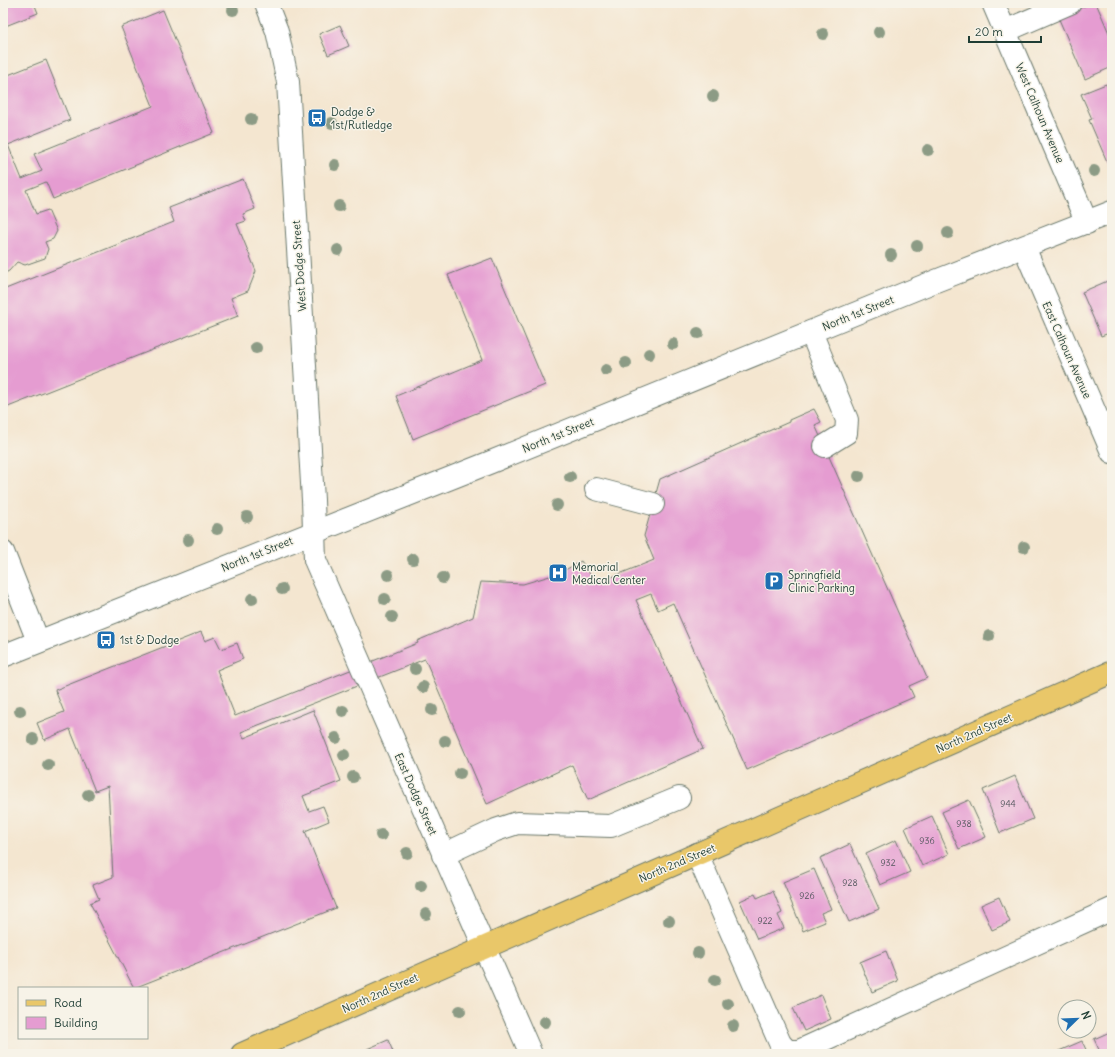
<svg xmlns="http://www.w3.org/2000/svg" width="1115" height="1057" viewBox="0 0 1115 1057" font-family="Delius,sans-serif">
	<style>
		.building { fill: #e59cd1 }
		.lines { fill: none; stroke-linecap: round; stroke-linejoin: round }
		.minor-casing { stroke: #6a786b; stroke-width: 24 }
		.major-casing { stroke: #6a786b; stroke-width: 24 }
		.minor { stroke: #fff; stroke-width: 22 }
		.major { stroke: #e9c769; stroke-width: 22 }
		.tree { fill: #8c9b85 }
		.labels { text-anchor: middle; stroke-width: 3; stroke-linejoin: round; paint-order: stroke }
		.number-label { font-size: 9px; fill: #50555b }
		.poi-label { font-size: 11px; fill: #1f3d34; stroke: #f7f3e8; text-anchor: start }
		.street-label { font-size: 11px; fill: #1f3d34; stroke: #f7f3e8 }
	</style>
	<rect width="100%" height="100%" fill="#f7f3e8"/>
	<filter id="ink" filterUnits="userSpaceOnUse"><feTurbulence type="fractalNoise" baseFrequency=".025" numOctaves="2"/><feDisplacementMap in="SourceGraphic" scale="8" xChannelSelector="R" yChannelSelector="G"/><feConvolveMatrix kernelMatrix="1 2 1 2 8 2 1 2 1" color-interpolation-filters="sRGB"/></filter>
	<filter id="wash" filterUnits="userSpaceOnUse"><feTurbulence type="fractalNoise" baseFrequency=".012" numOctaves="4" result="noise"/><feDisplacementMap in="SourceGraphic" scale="16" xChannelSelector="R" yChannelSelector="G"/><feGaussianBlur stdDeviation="0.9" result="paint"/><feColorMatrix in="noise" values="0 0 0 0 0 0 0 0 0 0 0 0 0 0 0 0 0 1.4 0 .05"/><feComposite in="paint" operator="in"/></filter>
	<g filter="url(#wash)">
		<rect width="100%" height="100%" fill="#f4e6d0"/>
		<g id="blocks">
			<g class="building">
				<polygon points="3,3 34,3 38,13 3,27"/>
				<polygon points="1092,3 1096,3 1112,40 1112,67 1085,79 1058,17"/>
				<polygon points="163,10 214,133 53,199 46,182 26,190 36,214 48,210 57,231 53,239 45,242 48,249 45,258 25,265 17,262 9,271 3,274 3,77 46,60 70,120 8,145 22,179 42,171 34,154 153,106 121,27"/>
				<polygon points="340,25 349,46 328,55 319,34"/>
				<polygon points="1106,84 1112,98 1112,173 1089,120 1092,119 1081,94"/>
				<polygon points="243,179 255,209 243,214 246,221 237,224 256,271 248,291 231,298 238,316 3,409 3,290 174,222 169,208"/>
				<polygon points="492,258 545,385 413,439 396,396 482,360 448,275"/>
				<polygon points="1112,279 1112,332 1101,336 1082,292"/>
				<polygon points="814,409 821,422 815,425 927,678 909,686 914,697 747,770 673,603 658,610 651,594 636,600 703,749 588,800 572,765 487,804 425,659 241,732 244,738 313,710 341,781 303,796 309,811 323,806 329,821 305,831 336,908 134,988 90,903 99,899 93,885 113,877 108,786 95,791 70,729 44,740 37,723 64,712 55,690 201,632 205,641 215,637 221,649 237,643 243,659 217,670 235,716 418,643 417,641 473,617 481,582 523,584 560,573 581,561 596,583 612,577 654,560 644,536 660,479 789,422 789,420"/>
				<polygon points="1015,776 1033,819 1000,833 983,790"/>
				<polygon points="969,800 986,837 959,849 942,812"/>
				<polygon points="932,816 949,854 922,866 905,828"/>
				<polygon points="896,840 910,872 880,885 866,854"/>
				<polygon points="850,844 879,909 849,922 820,858"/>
				<polygon points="814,869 831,909 821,913 825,922 803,931 783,882"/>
				<polygon points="773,891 782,913 778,915 784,928 757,939 740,901 755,894 757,898"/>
				<polygon points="999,897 1010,922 992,930 981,905"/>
				<polygon points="886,951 898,981 872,992 860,962"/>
				<polygon points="821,995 831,1019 804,1031 793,1008"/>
				<polygon points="1112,1031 1112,1054 1101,1054 1094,1039"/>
				<polygon points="388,1040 394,1054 369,1054 367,1049"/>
				<polygon points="1082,1041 1088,1054 1052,1054"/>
			</g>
		</g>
	</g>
	<g filter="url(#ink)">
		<use href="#blocks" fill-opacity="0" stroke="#6a786b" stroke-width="1"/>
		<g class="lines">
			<defs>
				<g id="minor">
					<polyline points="266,3 277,31 288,82 313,500 315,560 531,1054"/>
					<polyline points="993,3 1087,223"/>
					<polyline points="1005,31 1070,3"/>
					<polyline points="1024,247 1112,452"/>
					<polyline points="811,332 847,420 846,433 825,446"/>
					<polyline points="596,489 653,504"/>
					<polyline points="3,552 38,641"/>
					<polyline points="3,656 491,462 923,286 1112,212"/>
					<polyline points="697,854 780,1043 787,1051 799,1051 1112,909"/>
					<polyline points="443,855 496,830 517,823 611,826 679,798"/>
				</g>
				<polyline id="major" points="242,1054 1112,672"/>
			</defs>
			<use href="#minor" class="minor-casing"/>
			<use href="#major" class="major-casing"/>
			<use href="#minor" class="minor"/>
			<use href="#major" class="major"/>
		</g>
		<g class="tree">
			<circle cx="233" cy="10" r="6"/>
			<circle cx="879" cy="32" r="6"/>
			<circle cx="823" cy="34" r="6"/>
			<circle cx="713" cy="96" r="6"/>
			<circle cx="251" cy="119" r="6"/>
			<circle cx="332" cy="123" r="6"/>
			<circle cx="928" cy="150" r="6"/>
			<circle cx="335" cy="165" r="6"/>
			<circle cx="1094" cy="171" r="6"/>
			<circle cx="339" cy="206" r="6"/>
			<circle cx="948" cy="233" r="6"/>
			<circle cx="917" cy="246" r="6"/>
			<circle cx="338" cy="250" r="6"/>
			<circle cx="891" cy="255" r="6"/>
			<circle cx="698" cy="333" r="6"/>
			<circle cx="673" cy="344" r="6"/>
			<circle cx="256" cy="348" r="6"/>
			<circle cx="649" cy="354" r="6"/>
			<circle cx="626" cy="363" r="6"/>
			<circle cx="606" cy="370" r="6"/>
			<circle cx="859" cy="476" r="6"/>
			<circle cx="570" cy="477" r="6"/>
			<circle cx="557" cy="505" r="6"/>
			<circle cx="247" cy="517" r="6"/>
			<circle cx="217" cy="529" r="6"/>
			<circle cx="188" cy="540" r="6"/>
			<circle cx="1024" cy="547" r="6"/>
			<circle cx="413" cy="559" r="6"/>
			<circle cx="388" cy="575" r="6"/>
			<circle cx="443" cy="578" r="6"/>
			<circle cx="282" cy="589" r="6"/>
			<circle cx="252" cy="599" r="6"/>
			<circle cx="385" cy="599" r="6"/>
			<circle cx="392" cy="617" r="6"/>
			<circle cx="989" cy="636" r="6"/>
			<circle cx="415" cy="669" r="6"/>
			<circle cx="423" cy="687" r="6"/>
			<circle cx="432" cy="710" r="6"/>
			<circle cx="20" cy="711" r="6"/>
			<circle cx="343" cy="711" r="6"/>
			<circle cx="336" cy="738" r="6"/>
			<circle cx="33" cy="739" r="6"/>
			<circle cx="445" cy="741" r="6"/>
			<circle cx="344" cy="755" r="6"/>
			<circle cx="48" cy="765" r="6"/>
			<circle cx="460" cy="773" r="6"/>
			<circle cx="353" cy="777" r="6"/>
			<circle cx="88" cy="795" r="6"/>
			<circle cx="381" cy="835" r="6"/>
			<circle cx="407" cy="853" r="6"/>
			<circle cx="421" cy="886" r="6"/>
			<circle cx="426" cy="914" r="6"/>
			<circle cx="669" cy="921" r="6"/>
			<circle cx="698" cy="953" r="6"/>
			<circle cx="715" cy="980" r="6"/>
			<circle cx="728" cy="1004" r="6"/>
			<circle cx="460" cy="1011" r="6"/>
			<circle cx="545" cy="1022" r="6"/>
			<circle cx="733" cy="1026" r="6"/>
		</g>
	</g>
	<defs>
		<symbol id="bus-square" viewBox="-11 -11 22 22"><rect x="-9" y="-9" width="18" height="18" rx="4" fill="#1f6fb2" stroke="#f7f3e8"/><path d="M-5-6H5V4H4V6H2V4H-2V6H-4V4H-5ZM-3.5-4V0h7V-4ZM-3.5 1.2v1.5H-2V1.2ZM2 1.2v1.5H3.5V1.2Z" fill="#fff"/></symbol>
		<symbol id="hospital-square" viewBox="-11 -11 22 22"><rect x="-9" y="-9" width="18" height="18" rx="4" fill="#1f6fb2" stroke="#f7f3e8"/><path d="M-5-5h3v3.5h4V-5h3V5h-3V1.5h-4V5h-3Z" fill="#fff"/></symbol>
		<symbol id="parking-square" viewBox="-11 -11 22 22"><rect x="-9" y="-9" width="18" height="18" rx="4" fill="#1f6fb2" stroke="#f7f3e8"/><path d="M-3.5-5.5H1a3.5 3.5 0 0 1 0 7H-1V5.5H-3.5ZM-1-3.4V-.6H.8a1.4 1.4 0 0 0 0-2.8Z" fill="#fff"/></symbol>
	</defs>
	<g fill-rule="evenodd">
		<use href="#bus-square" x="306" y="107" width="22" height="22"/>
		<use href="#hospital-square" x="547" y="562" width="22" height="22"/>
		<use href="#parking-square" x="763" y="570" width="22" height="22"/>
		<use href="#bus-square" x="95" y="629" width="22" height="22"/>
	</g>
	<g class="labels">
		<g class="number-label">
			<text x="1008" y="807">944</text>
			<text x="964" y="827">938</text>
			<text x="927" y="844">936</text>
			<text x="888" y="866">932</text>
			<text x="850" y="886">928</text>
			<text x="807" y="899">926</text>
			<text x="765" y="924">922</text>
		</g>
		<g class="poi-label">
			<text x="331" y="116">Dodge &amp;<tspan x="331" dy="13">1st/Rutledge</tspan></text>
			<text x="572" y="571">Memorial<tspan x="572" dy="13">Medical Center</tspan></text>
			<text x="788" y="579">Springfield<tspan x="788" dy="13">Clinic Parking</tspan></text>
			<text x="120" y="644">1st &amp; Dodge</text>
		</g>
		<g class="street-label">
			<text transform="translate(1040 113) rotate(67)" y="4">West Calhoun Avenue</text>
			<text transform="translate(299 266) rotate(-94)" y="4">West Dodge Street</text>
			<text transform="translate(858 313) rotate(-22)" y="4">North 1st Street</text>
			<text transform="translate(1067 350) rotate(66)" y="4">East Calhoun Avenue</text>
			<text transform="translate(558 435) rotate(-22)" y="4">North 1st Street</text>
			<text transform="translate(257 554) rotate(-22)" y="4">North 1st Street</text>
			<text transform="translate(974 733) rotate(-24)" y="4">North 2nd Street</text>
			<text transform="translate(416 794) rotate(66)" y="4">East Dodge Street</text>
			<text transform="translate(677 863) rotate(-23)" y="4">North 2nd Street</text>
			<text transform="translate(380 993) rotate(-24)" y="4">North 2nd Street</text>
		</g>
	</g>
	<rect width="1115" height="1057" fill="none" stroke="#f7f3e8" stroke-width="16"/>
	<rect x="18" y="987" width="130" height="52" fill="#f7f3e8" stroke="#a1aaa0"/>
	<rect x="26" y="1000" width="20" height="6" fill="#e9c769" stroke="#a1aaa0"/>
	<text x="54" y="1007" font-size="12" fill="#1f3d34">Road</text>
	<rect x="26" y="1017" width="20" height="12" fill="#e59cd1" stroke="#a1aaa0"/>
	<text x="54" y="1027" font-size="12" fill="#1f3d34">Building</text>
	<g transform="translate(1077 1019) rotate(67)"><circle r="19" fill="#f7f3e8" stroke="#a1aaa0"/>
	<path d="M0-3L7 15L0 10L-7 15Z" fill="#1f6fb2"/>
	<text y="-6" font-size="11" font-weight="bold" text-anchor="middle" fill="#1f3d34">N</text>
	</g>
	<path d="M969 36v6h72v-6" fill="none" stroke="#1f3d34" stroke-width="2"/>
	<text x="975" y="36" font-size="12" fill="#1f3d34" stroke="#f7f3e8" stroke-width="3" paint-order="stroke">20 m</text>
</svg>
